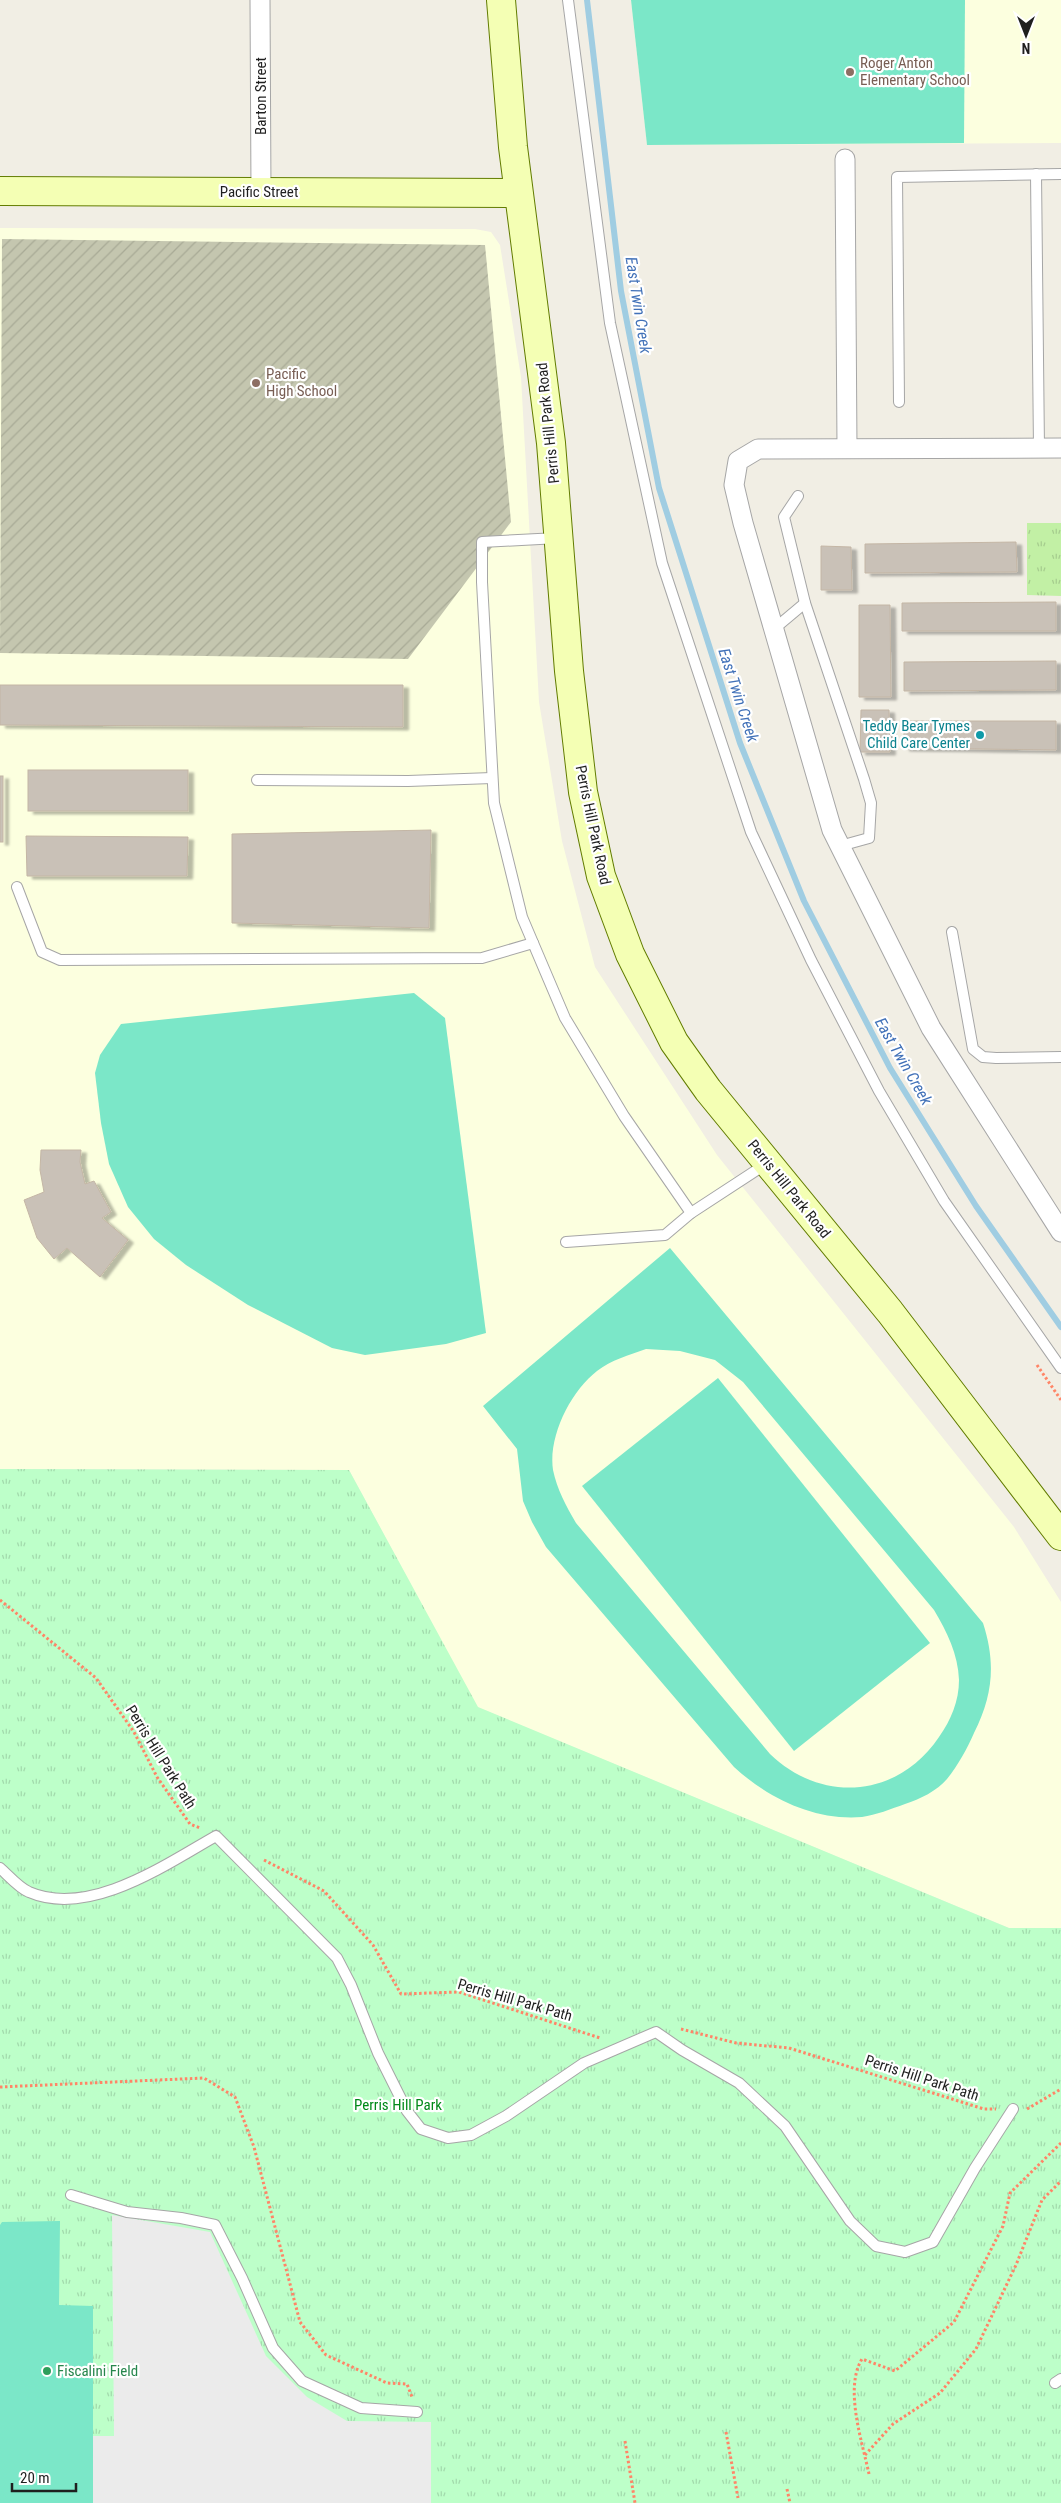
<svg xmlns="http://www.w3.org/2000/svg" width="1061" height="2503" viewBox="0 0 1061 2503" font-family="'Roboto Condensed',sans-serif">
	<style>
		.education { fill: #fcffdf }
		.construction { fill: url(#construction-furrows) }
		.grass { fill: url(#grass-tufts) }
		.park { fill: url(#park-tufts) }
		.pitch { fill: #7be7c8; fill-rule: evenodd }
		.parking { fill: #ebebeb }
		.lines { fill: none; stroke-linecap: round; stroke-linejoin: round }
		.stream { stroke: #a0cde2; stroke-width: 6 }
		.building { fill: #c9c1b7; stroke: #c4b6a5; filter: url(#shadow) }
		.lane-casing { stroke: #a6a6a6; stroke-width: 12 }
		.street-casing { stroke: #a6a6a6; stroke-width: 21 }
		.secondary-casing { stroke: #627c00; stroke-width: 30 }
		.path { stroke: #ff8567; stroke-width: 3; stroke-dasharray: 2.5 2.5; stroke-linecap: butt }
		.lane { stroke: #fff; stroke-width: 10 }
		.street { stroke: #fff; stroke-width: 19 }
		.secondary { stroke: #f4ffb4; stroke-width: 28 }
		.education-dot { fill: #8d6e63; stroke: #fff; stroke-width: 2 }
		.culture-dot { fill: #0f9aa8; stroke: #fff; stroke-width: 2 }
		.leisure-dot { fill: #2e9e5b; stroke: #fff; stroke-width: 2 }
		.labels { text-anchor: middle; stroke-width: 4.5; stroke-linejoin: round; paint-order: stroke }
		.education-label { font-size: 15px; fill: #785e54; stroke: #fff; text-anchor: start }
		.street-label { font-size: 15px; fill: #1f1f1f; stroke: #fff }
		.culture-label { font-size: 15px; fill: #0d838f; stroke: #fff; text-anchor: end }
		.park-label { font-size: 15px; fill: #018919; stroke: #fff }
		.leisure-label { font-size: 15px; fill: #27864d; stroke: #fff; text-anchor: start }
		.water-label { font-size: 16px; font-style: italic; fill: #4171b8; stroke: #fff }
	</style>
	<defs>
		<pattern id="construction-furrows" width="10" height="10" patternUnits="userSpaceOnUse" patternTransform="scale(1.25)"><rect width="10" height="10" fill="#c4c6af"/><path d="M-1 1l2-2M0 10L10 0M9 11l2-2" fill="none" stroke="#a8aa96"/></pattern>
		<pattern id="grass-tufts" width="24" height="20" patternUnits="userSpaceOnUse" patternTransform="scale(1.25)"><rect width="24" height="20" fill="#c2f0a5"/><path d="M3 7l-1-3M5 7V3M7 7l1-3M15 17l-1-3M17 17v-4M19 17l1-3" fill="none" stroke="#a6cd8e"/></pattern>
		<pattern id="park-tufts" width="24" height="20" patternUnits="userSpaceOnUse" patternTransform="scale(1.25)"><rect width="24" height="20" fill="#bdffc9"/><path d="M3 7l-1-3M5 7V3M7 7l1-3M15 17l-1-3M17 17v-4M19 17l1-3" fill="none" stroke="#a2daac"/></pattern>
		<filter id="shadow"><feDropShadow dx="5.5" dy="3" stdDeviation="1" flood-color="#0004"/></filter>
	</defs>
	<rect width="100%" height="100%" fill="#f1eee4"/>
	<g class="education">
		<polygon points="631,0 1061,0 1061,143 647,145"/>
		<polygon points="0,228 475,229 491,232 500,245 521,377 539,702 562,841 595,967 717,1155 1014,1527 1061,1602 1061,1928 1009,1928 477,1707 349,1470 0,1469"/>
	</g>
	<polygon class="construction" points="2,239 485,245 511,522 408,659 0,653"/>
	<polygon class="grass" points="1027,523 1061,523 1061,596 1027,595"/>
	<polygon class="park" points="0,1469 349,1470 478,1707 1009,1928 1061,1928 1061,2503 0,2503"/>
	<g class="pitch">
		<polygon points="631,0 965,0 964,143 647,145"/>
		<polygon points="414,993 445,1018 486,1333 446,1344 365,1355 332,1348 248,1305 186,1265 154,1239 128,1207 109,1164 101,1123 95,1073 100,1055 121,1024"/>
		<path d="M 670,1248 L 983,1623 C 996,1663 993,1695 974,1733 C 967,1749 958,1765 947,1779 C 937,1791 920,1799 905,1804 C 891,1809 876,1815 862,1817 C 814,1821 768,1798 734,1767 L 546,1547 L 532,1522 L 523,1501 L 517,1449 L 483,1406 ZM 646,1349 L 680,1351 L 715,1360 L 743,1382 L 934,1610 C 947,1632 958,1654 959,1680 C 959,1701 951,1720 939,1737 C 898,1798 822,1804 770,1754 L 576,1523 C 566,1506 557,1489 553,1470 C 548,1436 571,1391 597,1371 C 611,1360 629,1355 646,1349 Z"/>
		<polygon points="718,1378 930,1643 794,1751 582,1486"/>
		<polygon points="60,2221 59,2305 93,2306 93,2503 0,2503 0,2225 2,2222"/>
	</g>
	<polygon class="parking" points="112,2215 210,2232 266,2356 307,2397 347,2421 431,2422 431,2503 93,2503 93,2436 114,2436"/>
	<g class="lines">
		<polyline class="stream" points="587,0 621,291 659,488 740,743 804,901 890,1068 976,1206 1061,1327"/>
	</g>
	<g class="building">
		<polygon points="1016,542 1017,572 865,573 865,544"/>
		<polygon points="821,546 851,547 852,590 821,590"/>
		<polygon points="1056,602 1056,631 902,631 902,603"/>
		<polygon points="859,605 890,605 891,697 859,697"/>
		<polygon points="1056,661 1056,690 904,691 904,662"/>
		<polygon points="0,685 403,685 403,727 0,725"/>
		<polygon points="861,710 889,710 890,752 860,752"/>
		<polygon points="904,721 1056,721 1056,750 904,748"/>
		<rect x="28" y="770" width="160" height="41"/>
		<rect x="0" y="776" width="3" height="66"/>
		<polygon points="431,830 429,928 232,923 232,834"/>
		<polygon points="26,836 188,837 187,876 27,876"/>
		<polygon points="41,1150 81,1150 80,1162 85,1184 94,1181 111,1212 102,1218 128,1240 100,1277 67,1248 54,1259 37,1238 24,1200 44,1192 40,1170"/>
	</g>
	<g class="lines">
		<defs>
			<g id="lane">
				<polyline points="568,0 610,323 662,563 751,832 811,960 879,1091 944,1201 1061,1368"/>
				<polyline points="1036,174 1039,448"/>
				<polyline points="899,402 897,177 1061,174"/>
				<polyline points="798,496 784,517 805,603 864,779 871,803 869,838 840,846"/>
				<polyline points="558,538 482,542 482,582 494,803 522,917 565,1018 624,1116 691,1213"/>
				<polyline points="774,629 805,603"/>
				<polyline points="257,780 408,781 492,778"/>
				<polyline points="17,887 42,952 60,960 482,958 533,943"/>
				<polyline points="952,932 973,1049 983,1057 996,1058 1061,1057"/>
				<polyline points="566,1242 665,1235 691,1213 766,1164"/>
				<path d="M 0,1868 C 8,1875 19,1888 29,1892 C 89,1918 165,1865 216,1836 L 337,1958 L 351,1985 L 378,2053 L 407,2111 L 421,2129 L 448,2138 L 471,2135 L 506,2116 L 584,2063 L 656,2032 L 682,2050 L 739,2083 L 785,2126 L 850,2221 L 876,2246 L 905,2252 L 933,2242 L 975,2168 L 1013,2109"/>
				<polyline points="71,2195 127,2212 181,2218 215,2225 242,2278 273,2348 302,2381 361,2408 417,2412"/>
				<polyline points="1055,2383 1061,2379"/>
			</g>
			<g id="street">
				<polyline points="260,0 261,192"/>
				<polyline points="845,159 847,447"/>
				<polyline points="1061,448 758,449 738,461 734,485 743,523 832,830 931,1028 1061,1232"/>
			</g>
			<g id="secondary">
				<polyline points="501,0 513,147 551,443 569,671 583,792 601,876 630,954 674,1042 708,1090 890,1312 1061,1536"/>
				<polyline points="0,191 518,193"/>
			</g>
		</defs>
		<use href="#lane" class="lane-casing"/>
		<use href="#street" class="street-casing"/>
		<use href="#secondary" class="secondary-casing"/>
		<g class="path">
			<polyline points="1037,1365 1061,1400"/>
			<polyline points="0,1600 96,1678 134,1732 157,1777 190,1824 200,1828"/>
			<polyline points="264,1860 324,1891 373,1945 401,1994 459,1992 600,2038"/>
			<polyline points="681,2029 736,2043 789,2048 984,2109 996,2109"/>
			<polyline points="0,2087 204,2078 235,2097 254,2147 300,2322 326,2355 387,2383 407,2384 412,2397"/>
			<polyline points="1027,2109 1061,2089"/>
			<polyline points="726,2432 738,2498"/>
			<polyline points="625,2441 635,2503"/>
			<polyline points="865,2455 893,2424 940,2393 976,2349 1016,2265 1042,2200 1061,2181"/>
			<path d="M 869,2474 C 862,2441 844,2388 862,2359 L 895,2371 L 954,2322 L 1003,2226 L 1010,2193 L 1061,2143"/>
			<polyline points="787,2489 790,2503"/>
		</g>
		<use href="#lane" class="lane"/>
		<use href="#street" class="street"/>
		<use href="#secondary" class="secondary"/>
	</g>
	<g class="education-dot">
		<circle cx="850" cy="72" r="5"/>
		<circle cx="256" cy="383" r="5"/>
	</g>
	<circle class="culture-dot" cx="980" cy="735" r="5"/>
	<circle class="leisure-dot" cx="47" cy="2371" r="5"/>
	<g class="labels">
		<g class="education-label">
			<text x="860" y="68">Roger Anton<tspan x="860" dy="17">Elementary School</tspan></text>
			<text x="266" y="379">Pacific<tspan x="266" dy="17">High School</tspan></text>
		</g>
		<g class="street-label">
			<text transform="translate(261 96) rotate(-90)" y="5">Barton Street</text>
			<text x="259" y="197">Pacific Street</text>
			<text transform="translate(548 423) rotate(-96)" y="5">Perris Hill Park Road</text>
			<text transform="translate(593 825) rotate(78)" y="5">Perris Hill Park Road</text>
			<text transform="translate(789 1189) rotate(51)" y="5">Perris Hill Park Road</text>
			<text transform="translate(161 1757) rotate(58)" y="5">Perris Hill Park Path</text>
			<text transform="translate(515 2000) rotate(16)" y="5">Perris Hill Park Path</text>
			<text transform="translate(922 2078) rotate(18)" y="5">Perris Hill Park Path</text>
		</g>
		<g class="culture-label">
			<text x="970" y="731">Teddy Bear Tymes<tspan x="970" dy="17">Child Care Center</tspan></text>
		</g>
		<g class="park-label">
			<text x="398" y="2110">Perris Hill Park</text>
		</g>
		<g class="leisure-label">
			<text x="57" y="2376">Fiscalini Field</text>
		</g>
		<g class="water-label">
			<text transform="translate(639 305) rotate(81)" y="6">East Twin Creek</text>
			<text transform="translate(739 695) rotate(72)" y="6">East Twin Creek</text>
			<text transform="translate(904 1061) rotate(60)" y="6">East Twin Creek</text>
		</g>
	</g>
	<g transform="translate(1026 35) rotate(180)" stroke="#ffffff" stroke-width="4" paint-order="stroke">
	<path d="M0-4L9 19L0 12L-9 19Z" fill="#1f1f1f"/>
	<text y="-8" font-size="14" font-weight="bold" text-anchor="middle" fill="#1f1f1f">N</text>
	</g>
	<path d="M12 2483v8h64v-8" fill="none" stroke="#1f1f1f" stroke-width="2.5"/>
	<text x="20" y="2483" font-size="15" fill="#1f1f1f" stroke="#ffffff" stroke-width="4" paint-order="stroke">20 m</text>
</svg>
